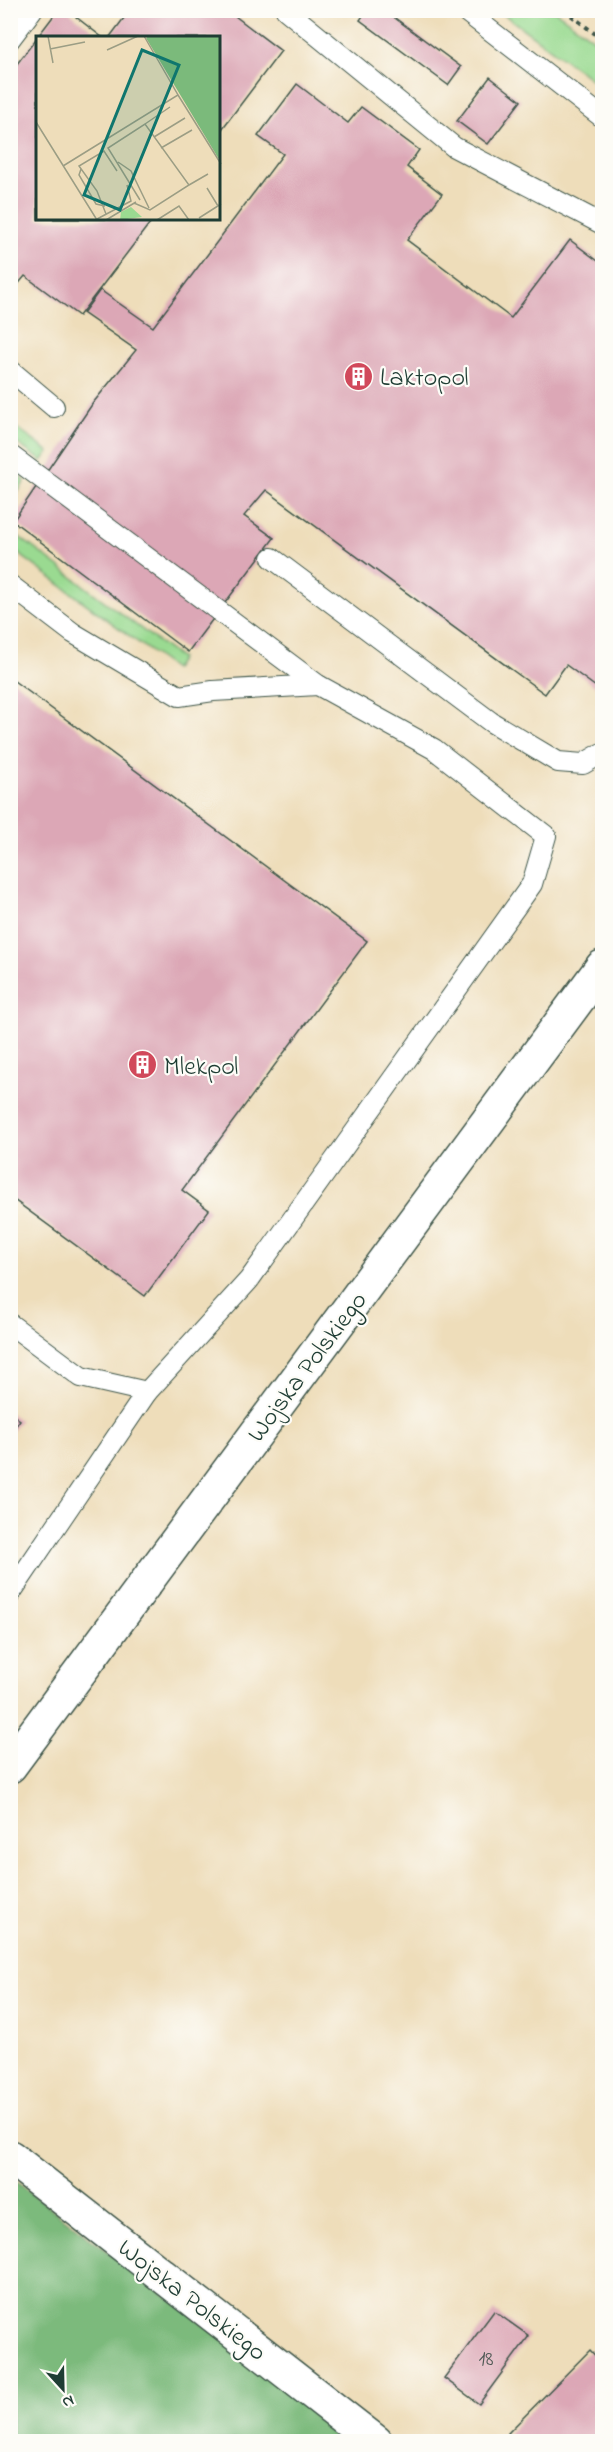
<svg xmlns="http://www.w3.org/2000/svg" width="613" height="2452" viewBox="0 0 613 2452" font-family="'Indie Flower',sans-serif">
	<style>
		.green { fill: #9ada91; stroke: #5c8c62; stroke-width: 1.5 }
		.forest { fill: #7bba7b; stroke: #4d7c58; stroke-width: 1.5 }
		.building { fill: #dca7b6 }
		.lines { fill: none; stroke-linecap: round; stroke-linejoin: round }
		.lane-casing { stroke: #3e5548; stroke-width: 22 }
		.secondary-casing { stroke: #3e5548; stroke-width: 36 }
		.path { stroke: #3e5548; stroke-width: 4; stroke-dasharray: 4.5 4.5; stroke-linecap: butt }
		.lane { stroke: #fff; stroke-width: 20 }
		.secondary { stroke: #fff; stroke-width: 33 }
		.labels { text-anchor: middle; stroke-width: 4.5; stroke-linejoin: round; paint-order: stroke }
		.number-label { font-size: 22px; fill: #4e5854 }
		.poi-label { font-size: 26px; fill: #1f3d34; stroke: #fdfcf7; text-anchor: start }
		.street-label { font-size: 26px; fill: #1f3d34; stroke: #fdfcf7 }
		.inset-road { fill: none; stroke: #9b9d84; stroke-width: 1.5 }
		.view { fill: #0f766e; fill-opacity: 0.15; stroke: #0f766e; stroke-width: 3 }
		.inset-edge { fill: none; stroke: #1f3d34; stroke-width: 3 }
	</style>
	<rect width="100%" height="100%" fill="#fdfcf7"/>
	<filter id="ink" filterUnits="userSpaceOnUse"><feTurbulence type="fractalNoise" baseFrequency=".0167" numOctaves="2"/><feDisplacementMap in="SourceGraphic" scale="12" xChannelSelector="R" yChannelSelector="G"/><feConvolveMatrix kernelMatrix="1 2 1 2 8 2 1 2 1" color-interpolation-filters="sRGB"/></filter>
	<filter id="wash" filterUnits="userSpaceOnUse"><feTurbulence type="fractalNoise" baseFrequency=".008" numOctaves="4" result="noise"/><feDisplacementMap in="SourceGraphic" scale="24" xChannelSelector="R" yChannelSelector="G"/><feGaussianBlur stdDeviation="1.35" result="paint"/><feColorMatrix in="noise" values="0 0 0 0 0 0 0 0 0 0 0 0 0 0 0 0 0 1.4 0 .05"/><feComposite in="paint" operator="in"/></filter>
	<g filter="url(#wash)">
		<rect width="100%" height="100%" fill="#eeddba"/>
		<g class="green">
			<polygon points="499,11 555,11 602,45 602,87"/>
			<polygon points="11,424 49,452 42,461 11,439"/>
			<polygon points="11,470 25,481 11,503"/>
			<polygon points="10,530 181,659 174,669 11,548"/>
		</g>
		<polygon class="forest" points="11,2178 358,2441 11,2441"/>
		<g id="blocks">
			<g class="building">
				<polygon points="58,10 67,10 103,38 38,38 38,219 153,219 79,316 25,276 10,294 10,73"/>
				<polygon points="130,10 227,10 281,51 219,133 219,38 109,38"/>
				<polygon points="367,10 384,10 461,67 448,85 360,20"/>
				<polygon points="490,77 521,101 488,144 457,121"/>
				<polygon points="297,84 348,123 361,107 419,150 407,167 442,194 407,240 511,318 570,240 602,264 602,678 596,687 566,665 545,694 266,490 244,516 274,538 188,652 13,521 93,403 136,350 83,313 100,290 153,327 283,154 258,136"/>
				<polygon points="10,678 367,941 182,1190 209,1210 145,1296 10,1197"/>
				<polygon points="10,1413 20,1420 10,1434"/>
				<polygon points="494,2311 529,2336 479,2404 444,2378"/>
				<polygon points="590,2350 602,2363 602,2442 517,2442 508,2433"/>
			</g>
		</g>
	</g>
	<g filter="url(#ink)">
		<use href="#blocks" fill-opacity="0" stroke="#3e5548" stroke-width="1.5"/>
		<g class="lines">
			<defs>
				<g id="lane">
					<polyline points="286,10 454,147 602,224"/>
					<polyline points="464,10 602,117"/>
					<polyline points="10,39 32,10"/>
					<polyline points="10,370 54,407"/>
					<polyline points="10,455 318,685 434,749 546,836 532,884 249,1280 147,1392 81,1377 10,1324"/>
					<polyline points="272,558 491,722 558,762 583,764 602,753"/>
					<polyline points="10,585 73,633 179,696 213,691 318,685"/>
					<polyline points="10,1594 147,1392"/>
				</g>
				<g id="secondary">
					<polyline points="10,1766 602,967"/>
					<polyline points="10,2157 376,2442"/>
				</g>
			</defs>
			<use href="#lane" class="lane-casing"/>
			<use href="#secondary" class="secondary-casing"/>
			<polyline class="path" points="564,10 602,39"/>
			<use href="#lane" class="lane"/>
			<use href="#secondary" class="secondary"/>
		</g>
	</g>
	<defs>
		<symbol id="building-disc" viewBox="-11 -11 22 22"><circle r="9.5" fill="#d1495b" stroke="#fdfcf7"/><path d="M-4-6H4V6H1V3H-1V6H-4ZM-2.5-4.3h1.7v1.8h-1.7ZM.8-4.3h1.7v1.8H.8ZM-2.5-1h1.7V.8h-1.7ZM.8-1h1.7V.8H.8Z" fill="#fff"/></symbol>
	</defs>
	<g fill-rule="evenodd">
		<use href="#building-disc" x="342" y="360" width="33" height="33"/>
		<use href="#building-disc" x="126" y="1048" width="33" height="33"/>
	</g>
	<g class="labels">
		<g class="number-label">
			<text x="486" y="2365">18</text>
		</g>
		<g class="poi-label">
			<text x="380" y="385">Laktopol</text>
			<text x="164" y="1074">Mlekpol</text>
		</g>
		<g class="street-label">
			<text transform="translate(306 1366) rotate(-53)" y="9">Wojska Polskiego</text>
			<text transform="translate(193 2299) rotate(38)" y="9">Wojska Polskiego</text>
		</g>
	</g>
	<g transform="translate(36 36)">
		<rect width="184" height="184" fill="#eeddba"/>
		<path d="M 95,171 L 106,181 L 84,184 L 85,176 Z" fill="#9ada91"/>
		<path d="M 113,0 L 184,0 L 184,125 L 110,2 Z" fill="#7bba7b"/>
		<path class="inset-road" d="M 12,0 L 17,27M 14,13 L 49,6M 71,14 L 102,0M 142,59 L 185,128M 0,86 L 61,184M 109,88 L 134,71M 118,101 L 149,82M 125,112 L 156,94M 82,126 L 95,135 L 113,172M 27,130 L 142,59 L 108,0M 45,133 L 43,139 L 60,168 L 69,170M 153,149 L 172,138M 171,152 L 182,170M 98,167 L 114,174 L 153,149 L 109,88 L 72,112 L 104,164M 70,178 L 61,155 L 43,130 L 68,115 L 81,135M 163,182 L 185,168M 61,183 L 95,165 L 91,149M 70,184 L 100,166M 121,184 L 143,170 L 153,184"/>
		<path class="view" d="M 106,14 L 143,29 L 84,174 L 48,159 Z"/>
		<rect width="184" height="184" class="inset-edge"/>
	</g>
	<rect width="613" height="2452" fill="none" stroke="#fdfcf7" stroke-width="36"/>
	<g transform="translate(63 2389) rotate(158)" stroke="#fdfcf7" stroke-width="4.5" paint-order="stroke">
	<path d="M0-4.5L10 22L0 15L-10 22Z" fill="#1f3d34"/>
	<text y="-9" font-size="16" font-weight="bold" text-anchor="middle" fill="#1f3d34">N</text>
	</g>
</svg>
